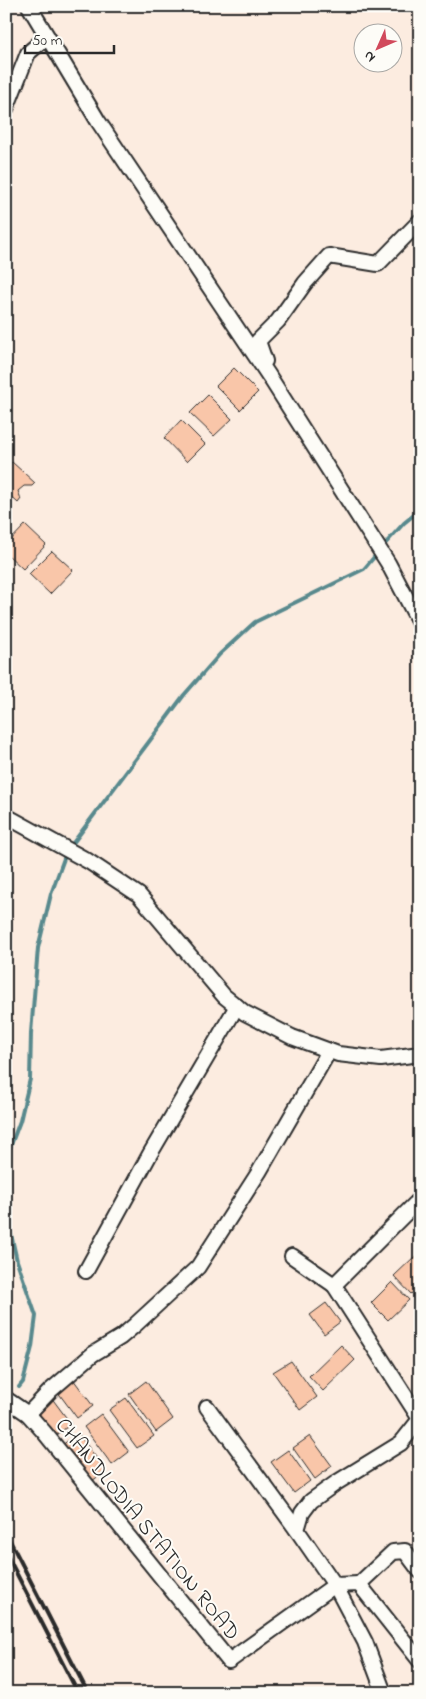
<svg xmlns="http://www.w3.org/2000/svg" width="426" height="1699" viewBox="0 0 426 1699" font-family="'Indie Flower',sans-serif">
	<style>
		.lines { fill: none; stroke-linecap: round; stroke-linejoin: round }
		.stream { stroke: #59898d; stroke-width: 4 }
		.building { fill: #f9c6a9; stroke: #2b2b2b }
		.minor-casing { stroke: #2b2b2b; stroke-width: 18 }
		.minor { stroke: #fdfcf7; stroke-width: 14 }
		.rail { stroke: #2b2b2b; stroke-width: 4 }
		.labels { text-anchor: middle; stroke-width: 4; stroke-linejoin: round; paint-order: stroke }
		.street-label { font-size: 22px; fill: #2b2b2b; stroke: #fdfcf7 }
	</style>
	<rect width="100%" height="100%" fill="#fcece0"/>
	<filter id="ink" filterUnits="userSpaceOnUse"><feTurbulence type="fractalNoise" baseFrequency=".02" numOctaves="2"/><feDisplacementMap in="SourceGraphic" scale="10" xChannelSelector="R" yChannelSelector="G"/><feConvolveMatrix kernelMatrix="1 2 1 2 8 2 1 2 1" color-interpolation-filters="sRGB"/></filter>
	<g filter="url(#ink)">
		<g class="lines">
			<g class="stream">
				<polyline points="385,544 404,523 420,510"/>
				<polyline points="70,847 184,695 220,654 255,622 364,569 375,556"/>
				<polyline points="6,1158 20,1121 30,1079 31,1033 38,948 51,894 66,853"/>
				<polyline points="6,1212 17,1261 36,1316 32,1347 23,1382 19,1387"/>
			</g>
		</g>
		<g class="building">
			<polygon points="234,368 258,392 240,410 216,386"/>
			<polygon points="208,395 232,419 214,436 190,413"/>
			<polygon points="181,420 205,444 187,462 164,438"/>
			<polygon points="12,462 35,483 32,486 24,486 18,491 21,499 18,503 6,492 6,474 8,472 8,466"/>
			<polygon points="25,525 46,545 23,569 6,553 6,545"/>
			<polygon points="52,551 73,570 50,594 29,574"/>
			<polygon points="415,1256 420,1261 420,1285 411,1294 394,1276"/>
			<polygon points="392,1282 409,1300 388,1320 371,1303"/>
			<polygon points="326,1303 340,1322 324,1334 310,1315"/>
			<polygon points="341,1345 355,1360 323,1391 309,1376"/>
			<polygon points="291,1361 317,1397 300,1410 273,1372"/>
			<polygon points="73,1379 93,1406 77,1418 57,1391"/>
			<polygon points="146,1381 173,1419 156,1432 129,1394"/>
			<polygon points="51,1397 71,1424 55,1436 36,1409"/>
			<polygon points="126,1398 154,1436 137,1448 109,1410"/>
			<polygon points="101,1414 129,1452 112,1465 84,1427"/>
			<polygon points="78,1433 106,1471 89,1483 61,1446"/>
			<polygon points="310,1436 332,1466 315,1479 293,1448"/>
			<polygon points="288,1450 310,1481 294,1493 271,1462"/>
		</g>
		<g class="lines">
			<defs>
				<g id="minor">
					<polyline points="29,6 98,121 269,376 388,563 420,624"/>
					<polyline points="6,109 28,53 47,37"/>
					<polyline points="265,361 258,341 278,321 305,283 329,256 378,264 420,221"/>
					<polyline points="6,816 88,861 139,895 224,996 245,1013 292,1037 338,1054 381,1059 420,1054"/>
					<polyline points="420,1199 334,1285 420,1419"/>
					<polyline points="292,1256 334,1285"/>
					<polyline points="86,1271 150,1154 237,1006"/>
					<polyline points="6,1399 28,1414 44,1432 229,1661 335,1585"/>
					<polyline points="207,1407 297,1530"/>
					<polyline points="28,1414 51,1390 93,1354 121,1337 135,1325 198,1267 259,1172 329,1051"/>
					<polyline points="359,1584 393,1552 405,1551 420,1571"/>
					<polyline points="335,1585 359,1584 420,1661"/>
					<polyline points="384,1693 365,1642 335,1585 297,1530 302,1513 311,1501 336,1483 401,1443 420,1419"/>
				</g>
			</defs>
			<use href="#minor" class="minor-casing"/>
			<use href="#minor" class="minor"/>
			<g class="rail">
				<polyline points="6,1533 88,1693"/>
				<polyline points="6,1553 78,1693"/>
			</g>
		</g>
	</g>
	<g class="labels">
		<g class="street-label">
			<text transform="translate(149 1528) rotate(51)" y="8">CHANDLODIA STATION ROAD</text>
		</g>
	</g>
	<rect width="426" height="1699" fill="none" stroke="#fdfcf7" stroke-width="25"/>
	<rect x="12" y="12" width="401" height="1674" fill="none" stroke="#2b2b2b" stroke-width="2" filter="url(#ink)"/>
	<g transform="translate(378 48) rotate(225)"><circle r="24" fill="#fdfcf7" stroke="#a9a8a5"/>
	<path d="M0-4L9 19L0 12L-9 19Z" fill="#d1495b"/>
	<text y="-8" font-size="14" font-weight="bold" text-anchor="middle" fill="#2b2b2b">N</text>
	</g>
	<path d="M25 45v8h89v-8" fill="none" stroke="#2b2b2b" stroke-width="2.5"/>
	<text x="32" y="45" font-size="15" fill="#2b2b2b" stroke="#fdfcf7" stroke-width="4" paint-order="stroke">50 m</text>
</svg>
